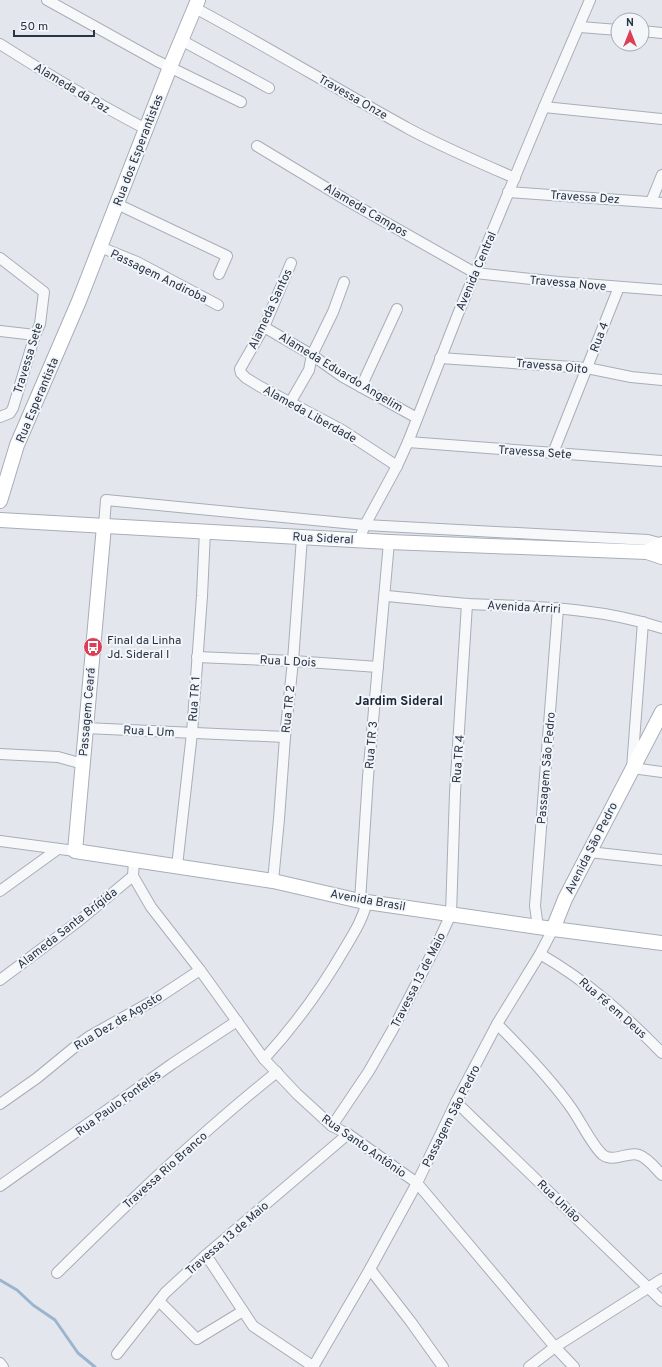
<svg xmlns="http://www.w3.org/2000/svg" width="662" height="1367" viewBox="0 0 662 1367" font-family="Overpass,sans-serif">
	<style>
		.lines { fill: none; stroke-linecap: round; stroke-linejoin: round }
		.stream { stroke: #9bb4cf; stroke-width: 3 }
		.street-casing { stroke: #a7aeb8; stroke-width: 12 }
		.secondary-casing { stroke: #a7aeb8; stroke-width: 16 }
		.street { stroke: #f7f8fa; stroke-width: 10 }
		.secondary { stroke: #fff; stroke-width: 14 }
		.labels { text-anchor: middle; stroke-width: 4; stroke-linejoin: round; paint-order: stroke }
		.street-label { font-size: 12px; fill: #293447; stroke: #f3f6f9 }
		.poi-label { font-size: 12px; fill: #293447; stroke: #f3f6f9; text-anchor: start }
		.neighbourhood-label { font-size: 13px; font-weight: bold; fill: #1b2538; stroke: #f3f6f9 }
	</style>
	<rect width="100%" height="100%" fill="#e3e7ed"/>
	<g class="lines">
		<polyline class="stream" points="0,1280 17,1290 33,1305 55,1320 78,1353 95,1367"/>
		<defs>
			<g id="street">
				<polyline points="47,0 157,61 241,102"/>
				<path d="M 195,8 C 268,47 338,90 411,130 C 445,148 480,163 515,178"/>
				<polyline points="580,27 618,30"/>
				<polyline points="642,31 662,33"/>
				<polyline points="181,40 269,88"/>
				<path d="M 0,44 C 47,74 96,103 146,129"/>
				<polyline points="544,107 662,119"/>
				<polyline points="257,146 348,201 475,273 559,282 662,290"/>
				<polyline points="508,192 662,203"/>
				<polyline points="651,202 662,175"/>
				<polyline points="117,204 227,256 219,274"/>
				<polyline points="100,247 137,262 218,305"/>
				<polyline points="0,258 44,292 40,324 35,335 13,408 10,413 0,417"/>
				<polyline points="291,263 264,327 240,369 241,373 246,378 259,386 342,430 397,466"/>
				<polyline points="264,327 312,355 343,377 417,418"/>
				<polyline points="0,331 35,335"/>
				<polyline points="440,358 587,368 631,377 662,380"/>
				<polyline points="361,387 397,309"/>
				<polyline points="290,403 309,370 312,355 333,312 344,282"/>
				<polyline points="408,442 662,461"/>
				<polyline points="553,453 619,287"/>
				<polyline points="104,526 106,500 365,525 648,540 662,544"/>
				<polyline points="359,540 365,525 397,466 408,442 458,314 544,107 590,0"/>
				<path d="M 385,596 C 413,598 441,602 470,604 C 535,607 599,607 662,628"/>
				<polyline points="643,622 632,768 662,772"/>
				<polyline points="197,657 293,661 378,667"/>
				<polyline points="85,728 285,737"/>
				<polyline points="0,754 58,757 83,764"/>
				<polyline points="0,841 75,851"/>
				<polyline points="589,852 662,860"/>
				<polyline points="134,860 133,876 151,907 200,970 264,1059 297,1094 332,1126 348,1134 417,1183 555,1347 574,1367"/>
				<polyline points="177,866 192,733 202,596 205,531"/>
				<polyline points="273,881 279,819 285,737 293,661 302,537"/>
				<polyline points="0,891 58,849"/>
				<polyline points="360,901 368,777 389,542"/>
				<polyline points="538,927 535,906 558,608"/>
				<path d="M 540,954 C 587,981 625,1015 662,1053"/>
				<polyline points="0,980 80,920 133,876"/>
				<path d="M 497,1024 C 524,1051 551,1079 572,1109 C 581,1122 593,1147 603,1155 C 614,1163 628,1151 639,1155 C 648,1158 656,1169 662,1175"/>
				<path d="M 264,1059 C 295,1025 322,988 345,948 C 354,933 363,919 367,901"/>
				<polyline points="456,1102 662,1301"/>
				<polyline points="0,1104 37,1078 76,1046 90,1036 156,999 200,970"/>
				<polyline points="332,1126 369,1071 393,1029 440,938 451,914 455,793 467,604"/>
				<polyline points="0,1186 172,1064 237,1021"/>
				<polyline points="206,1255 253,1326 314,1367"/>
				<polyline points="370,1269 411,1322 443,1367"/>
				<path d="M 57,1273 C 128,1203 199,1134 277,1072"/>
				<polyline points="159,1301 197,1339 243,1311"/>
				<polyline points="117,1354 165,1293 206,1255 348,1134"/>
				<polyline points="0,1363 3,1367"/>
				<polyline points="313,1367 370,1269 417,1183 456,1102 497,1024 540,954 553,929"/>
				<polyline points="529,1367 555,1347 662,1279"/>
			</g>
			<g id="secondary">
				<polyline points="0,501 17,445 79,301 170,67 198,0"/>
				<polyline points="0,520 389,542 647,552 662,557"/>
				<polyline points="104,526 75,851 273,881 360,901 538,927 662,943"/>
				<polyline points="647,552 662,544"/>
				<polyline points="553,929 565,899 662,712"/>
			</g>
		</defs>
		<use href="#street" class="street-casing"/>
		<use href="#secondary" class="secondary-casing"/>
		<use href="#street" class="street"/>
		<use href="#secondary" class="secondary"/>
	</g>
	<defs>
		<symbol id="bus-disc" viewBox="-11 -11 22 22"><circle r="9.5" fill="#db3e55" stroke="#f3f6f9"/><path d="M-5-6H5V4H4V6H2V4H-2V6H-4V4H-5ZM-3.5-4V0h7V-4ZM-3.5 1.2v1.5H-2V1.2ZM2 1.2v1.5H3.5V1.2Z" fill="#fff"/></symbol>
	</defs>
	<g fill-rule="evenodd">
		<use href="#bus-disc" x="82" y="636" width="22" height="22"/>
	</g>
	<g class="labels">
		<g class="street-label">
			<text transform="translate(72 88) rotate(31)" y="4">Alameda da Paz</text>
			<text transform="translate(353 97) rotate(30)" y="4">Travessa Onze</text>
			<text transform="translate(138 150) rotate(-69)" y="4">Rua dos Esperantistas</text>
			<text transform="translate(585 197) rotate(4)" y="4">Travessa Dez</text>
			<text transform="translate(366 210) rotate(30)" y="4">Alameda Campos</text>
			<text transform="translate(476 271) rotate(-67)" y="4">Avenida Central</text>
			<text transform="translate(159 276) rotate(26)" y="4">Passagem Andiroba</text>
			<text transform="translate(568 283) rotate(5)" y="4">Travessa Nove</text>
			<text transform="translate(270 309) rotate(-65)" y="4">Alameda Santos</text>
			<text transform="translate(599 337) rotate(-69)" y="4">Rua 4</text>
			<text transform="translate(28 358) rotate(-73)" y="4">Travessa Sete</text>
			<text transform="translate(552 366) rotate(5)" y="4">Travessa Oito</text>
			<text transform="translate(341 372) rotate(31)" y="4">Alameda Eduardo Angelim</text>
			<text transform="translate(37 400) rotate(-67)" y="4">Rua Esperantista</text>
			<text transform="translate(310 414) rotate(29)" y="4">Alameda Liberdade</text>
			<text transform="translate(535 452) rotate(4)" y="4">Travessa Sete</text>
			<text transform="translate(323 538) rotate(3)" y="4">Rua Sideral</text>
			<text transform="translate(524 607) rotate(3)" y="4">Avenida Arriri</text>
			<text transform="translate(288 661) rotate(3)" y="4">Rua L Dois</text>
			<text transform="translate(194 699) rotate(-86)" y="4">Rua TR 1</text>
			<text transform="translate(288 709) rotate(-84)" y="4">Rua TR 2</text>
			<text transform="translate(87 712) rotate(-85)" y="4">Passagem Ceará</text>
			<text transform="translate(149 731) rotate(3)" y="4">Rua L Um</text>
			<text transform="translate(371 745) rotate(-85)" y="4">Rua TR 3</text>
			<text transform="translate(458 759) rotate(-86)" y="4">Rua TR 4</text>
			<text transform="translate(546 768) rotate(-85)" y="4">Passagem São Pedro</text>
			<text transform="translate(591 848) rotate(-63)" y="4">Avenida São Pedro</text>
			<text transform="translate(368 900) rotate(10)" y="4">Avenida Brasil</text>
			<text transform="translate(67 928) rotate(-38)" y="4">Alameda Santa Brígida</text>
			<text transform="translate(418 980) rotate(-63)" y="4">Travessa 13 de Maio</text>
			<text transform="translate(613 1008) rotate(41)" y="4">Rua Fé em Deus</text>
			<text transform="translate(118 1021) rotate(-31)" y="4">Rua Dez de Agosto</text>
			<text transform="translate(118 1103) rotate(-36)" y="4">Rua Paulo Fonteles</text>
			<text transform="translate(451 1116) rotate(-63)" y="4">Passagem São Pedro</text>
			<text transform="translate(364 1146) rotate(35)" y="4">Rua Santo Antônio</text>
			<text transform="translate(165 1170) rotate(-42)" y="4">Travessa Rio Branco</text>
			<text transform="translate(559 1201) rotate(44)" y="4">Rua União</text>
			<text transform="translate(227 1238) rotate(-41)" y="4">Travessa 13 de Maio</text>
		</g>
		<g class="poi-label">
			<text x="107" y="644">Final da Linha<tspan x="107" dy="14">Jd. Sideral I</tspan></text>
		</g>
		<g class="neighbourhood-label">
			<text x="399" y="705">Jardim Sideral</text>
		</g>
	</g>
	<g transform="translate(630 32)"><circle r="19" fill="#f3f6f9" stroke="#a2a8b2"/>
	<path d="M0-3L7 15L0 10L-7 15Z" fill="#db3e55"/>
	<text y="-6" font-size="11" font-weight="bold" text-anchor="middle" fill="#293447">N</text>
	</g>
	<path d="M14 30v6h80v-6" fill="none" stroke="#293447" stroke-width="2"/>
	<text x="20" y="30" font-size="12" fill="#293447" stroke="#f3f6f9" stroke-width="3" paint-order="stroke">50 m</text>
</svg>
